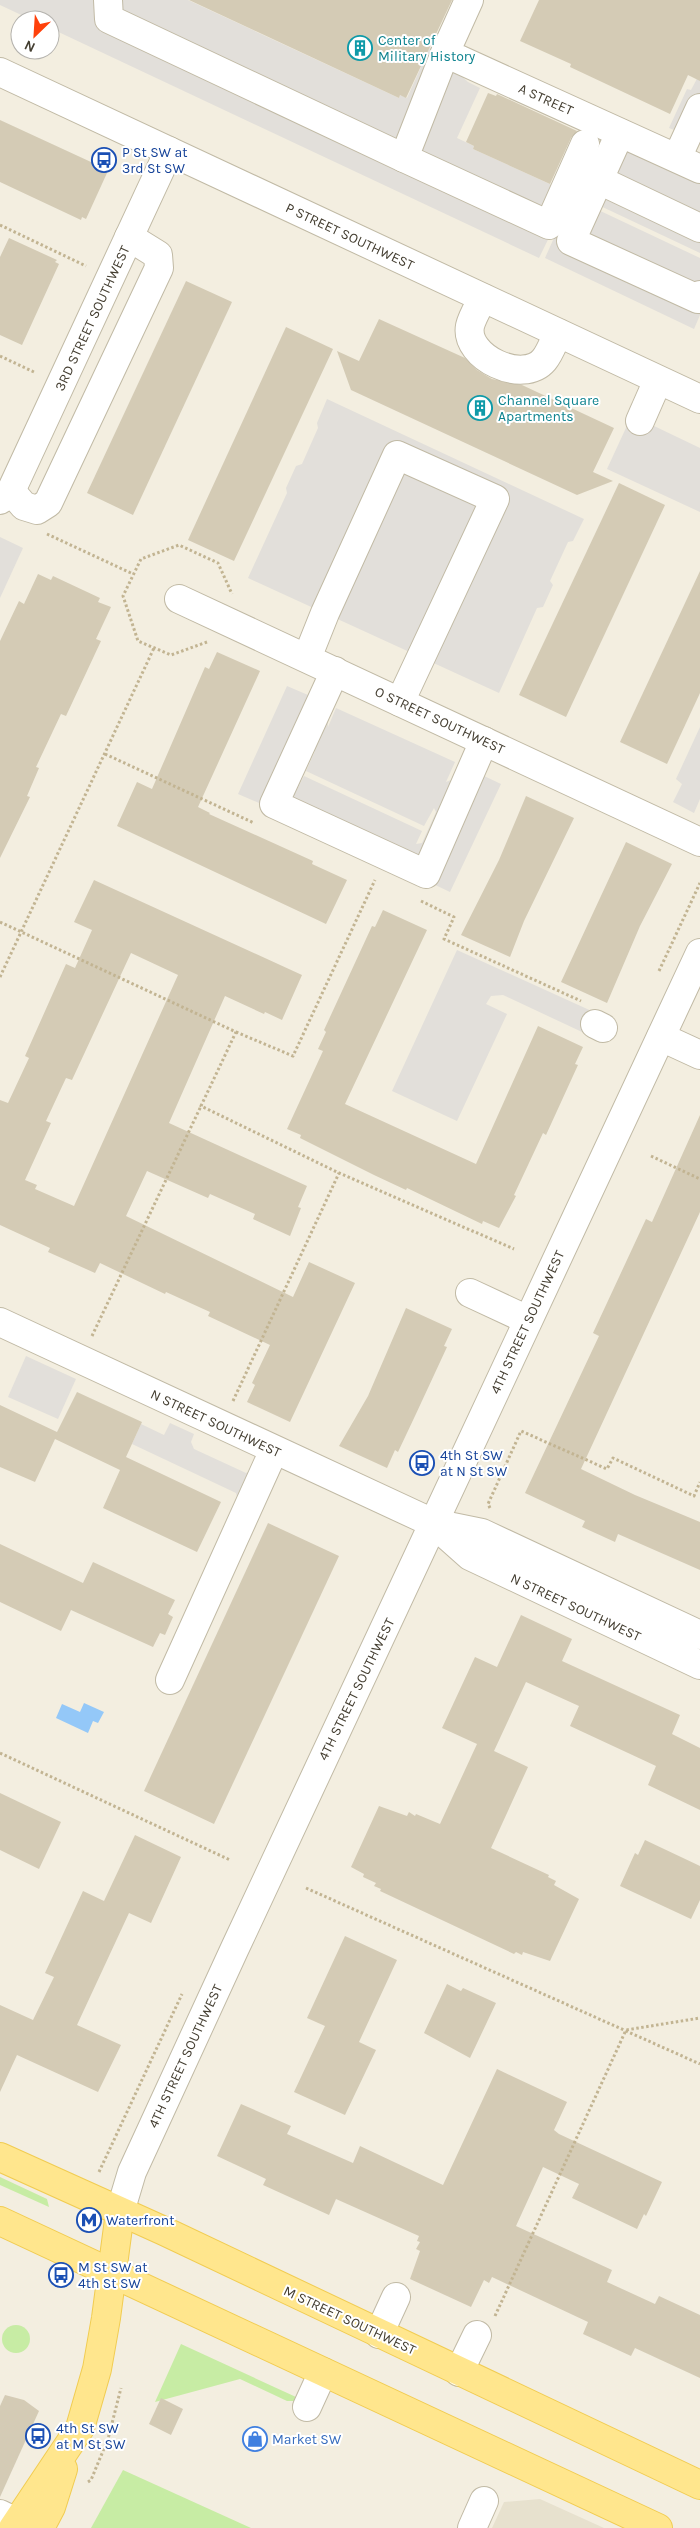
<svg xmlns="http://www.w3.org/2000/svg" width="700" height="2528" viewBox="0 0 700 2528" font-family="Karla,sans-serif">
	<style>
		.residential { fill: #e7e1ce }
		.green { fill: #c7eca4 }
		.parking { fill: #e2dfda; fill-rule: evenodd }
		.water { fill: #94c8f8 }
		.building { fill: #d4cbb5; fill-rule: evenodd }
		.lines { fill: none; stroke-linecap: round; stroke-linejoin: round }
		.minor-casing { stroke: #c1baa5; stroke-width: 30 }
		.major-casing { stroke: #f1cc51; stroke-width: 30 }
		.path { stroke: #c2b492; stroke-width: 3; stroke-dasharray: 2.5 2.5; stroke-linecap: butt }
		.minor { stroke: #fff; stroke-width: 28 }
		.major { stroke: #ffe68d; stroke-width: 28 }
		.labels { text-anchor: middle; stroke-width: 4; stroke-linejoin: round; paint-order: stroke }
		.culture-label { font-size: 14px; fill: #0d838f; stroke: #fff; text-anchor: start }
		.street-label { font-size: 14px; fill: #443e31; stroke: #fff }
		.transit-label { font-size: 14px; fill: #164399; stroke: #fff; text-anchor: start }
		.shop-label { font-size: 14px; fill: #366cbe; stroke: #fff; text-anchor: start }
	</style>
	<rect width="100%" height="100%" fill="#f3eee0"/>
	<polygon class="residential" points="540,2499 604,2528 492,2528 504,2502"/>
	<g class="green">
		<polygon points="0,2177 47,2199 49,2207 0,2185"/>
		<circle cx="16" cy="2339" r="14"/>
		<polygon points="181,2344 296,2397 294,2401 287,2401 240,2379 155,2402"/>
		<polygon points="123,2470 251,2528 91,2528"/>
	</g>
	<g class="parking">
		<polygon points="0,0 188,0 399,98 400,95 407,98 430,47 468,82 480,88 457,138 474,146 473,149 552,185 576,133 596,142 539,258 50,28 50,20 32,20 0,5"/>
		<polygon points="700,73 700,140 669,128 687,89 691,90"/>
		<polygon points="597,142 618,151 622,144 700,181 700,253 594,203 592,207 700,258 700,315 694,329 545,258"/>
		<polygon points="327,399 584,519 573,541 568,542 550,581 553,585 543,607 537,608 499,693 248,578 287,493 286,488 296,466 302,464 318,428 317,423"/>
		<polygon points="637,404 652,425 700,448 700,512 607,469"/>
		<polygon points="0,537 23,548 0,598"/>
		<path d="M 314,683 L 326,688 L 328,727 L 336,708 L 455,762 L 446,782 L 451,780 L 463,753 L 487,764 L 482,775 L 501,784 L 450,892 L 431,883 L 421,883 L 259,807 L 259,803 L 238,794 L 287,686 L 308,695 ZM 315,751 L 306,771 L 424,826 L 434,808 L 436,812 L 422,843 L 416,844 L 422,831 L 304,776 L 296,791 L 295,786 L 310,753 Z"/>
		<polygon points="700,727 700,799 694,813 673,802 682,784 676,779"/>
		<polygon points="457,950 607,1018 597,1039 503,995 491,996 486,1004 507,1014 457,1121 392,1091"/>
		<polygon points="26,1356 76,1379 58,1419 8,1397"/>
		<polygon points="170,1423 194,1434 191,1442 194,1449 246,1473 252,1470 238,1501 236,1493 132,1444 141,1424 164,1435"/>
	</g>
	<polygon class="water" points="84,1703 104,1712 98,1723 93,1721 88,1733 56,1718 62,1704 80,1712"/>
	<g class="building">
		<polygon points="189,0 452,0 406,98 400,95 399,98"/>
		<polygon points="539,0 700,0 700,81 688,75 670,114 570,67 571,64 520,41"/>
		<polygon points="488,93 496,96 497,94 577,131 571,138 550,184 473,149 474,146 466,142"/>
		<polygon points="0,120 104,168 103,170 107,173 86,219 82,217 81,220 0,182"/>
		<polygon points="9,238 57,260 55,262 59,264 22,345 0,335 0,257"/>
		<polygon points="186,281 232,302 133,515 87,493"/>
		<polygon points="379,319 465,358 477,370 492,379 522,385 614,428 593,472 613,481 577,495 351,390 337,351 359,361"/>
		<polygon points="286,327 333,349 234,561 188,540"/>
		<polygon points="619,483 665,505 566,717 519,695"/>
		<polygon points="700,571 700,693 667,764 620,742"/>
		<polygon points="38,574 51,580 53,576 100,598 98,602 111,607 96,639 101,641 66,716 61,714 36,767 39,768 27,796 30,797 0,858 0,641 19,601 24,604"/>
		<polygon points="217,652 260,671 198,807 210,813 209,814 313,861 312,864 347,880 326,924 117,826 137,782 152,789 205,667 209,669"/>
		<polygon points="526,796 574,818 524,921 510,957 461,935 499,860"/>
		<polygon points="626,842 672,864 640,926 607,1003 561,982"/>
		<path d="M 94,880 L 302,975 L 282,1020 L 265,1012 L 264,1014 L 225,996 L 169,1123 L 307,1186 L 298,1207 L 301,1208 L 290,1236 L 253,1219 L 255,1214 L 210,1194 L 208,1198 L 147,1171 L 126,1216 L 293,1297 L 309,1262 L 355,1283 L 290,1422 L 247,1402 L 255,1385 L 252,1383 L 270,1345 L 208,1316 L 210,1312 L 166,1292 L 165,1294 L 100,1263 L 95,1273 L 48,1252 L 50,1248 L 0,1225 L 0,1100 L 8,1103 L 29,1058 L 25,1056 L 66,964 L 75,968 L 92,930 L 74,922 ZM 131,953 L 178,975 L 74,1206 L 35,1189 L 37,1185 L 25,1180 L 51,1123 L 46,1121 L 66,1078 L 72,1080 Z"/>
		<polygon points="383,910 427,930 345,1104 476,1164 538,1026 583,1047 575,1064 578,1065 546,1135 543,1133 514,1195 516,1196 499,1228 483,1221 482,1224 407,1188 406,1190 374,1175 300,1138 301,1135 287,1129 323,1051 318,1049 326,1032 324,1030 372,926 375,927"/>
		<polygon points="700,1115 700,1212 581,1469 635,1495 700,1522 700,1570 618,1534 615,1542 582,1527 585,1521 525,1493 599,1336 593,1333 646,1219 652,1222"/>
		<polygon points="406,1308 452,1329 444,1346 447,1347 415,1416 398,1452 395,1450 387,1468 339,1446 368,1396"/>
		<polygon points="77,1392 142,1422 126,1457 221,1502 197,1552 103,1508 120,1470 55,1439 35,1482 0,1467 0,1405 57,1432"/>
		<polygon points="268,1523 339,1556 214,1824 144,1791"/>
		<polygon points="0,1544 83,1583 93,1562 175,1600 168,1614 173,1617 165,1635 160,1633 153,1647 71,1610 61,1631 0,1602"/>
		<polygon points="521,1615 572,1639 562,1661 680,1715 672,1734 700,1748 700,1810 648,1785 656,1766 570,1726 579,1706 526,1682 494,1751 528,1767 491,1848 549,1875 548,1877 556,1881 554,1885 579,1899 550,1961 523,1952 522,1955 516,1952 514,1954 380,1891 381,1889 374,1886 376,1883 363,1877 364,1874 351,1867 379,1806 407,1816 409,1812 415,1816 416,1814 440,1824 477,1744 442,1728 475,1657 497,1667"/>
		<polygon points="0,1793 61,1822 39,1869 0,1850"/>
		<polygon points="135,1835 181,1857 151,1923 129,1913 77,2025 121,2045 98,2092 17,2055 0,2092 0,2005 33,2020 54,1977 45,1973 83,1891 104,1901"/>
		<polygon points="645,1840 700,1866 700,1900 691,1919 620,1886 635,1853 638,1855"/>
		<polygon points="345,1936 397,1960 359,2042 376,2050 345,2115 294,2092 325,2026 307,2018"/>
		<polygon points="447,1984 461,1991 463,1988 496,2003 470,2058 424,2033"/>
		<polygon points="497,2069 567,2102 554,2130 559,2134 662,2182 646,2216 644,2214 637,2229 572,2198 579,2184 543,2167 516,2226 612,2270 607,2282 655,2304 659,2296 700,2315 700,2378 635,2348 631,2356 583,2334 588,2322 492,2277 489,2283 484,2280 471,2307 410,2279 420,2251 416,2249 420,2242 417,2241 419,2236 336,2199 329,2215 263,2185 266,2179 217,2156 241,2104 291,2126 287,2134 353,2163 360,2146 443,2185"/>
		<polygon points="5,2395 24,2400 39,2411 0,2497 0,2406"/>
		<polygon points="161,2398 183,2409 171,2435 149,2424"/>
	</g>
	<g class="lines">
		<defs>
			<g id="minor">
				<polyline points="108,0 109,19 404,158"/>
				<polyline points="469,0 445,53 700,169"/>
				<polyline points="445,53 404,158 549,225 585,144"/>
				<polyline points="0,72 700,399"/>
				<polyline points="620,133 571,241 698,299 700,295"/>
				<polyline points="677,158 700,108"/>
				<polyline points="599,180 700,228"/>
				<path d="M 483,298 C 479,306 472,317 470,326 C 464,357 523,385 544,360 C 550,353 554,341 558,333"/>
				<polyline points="640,421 658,380"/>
				<polyline points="11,491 24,506 37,510 48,503 159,268 158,255 129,237"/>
				<polyline points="0,500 11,491 169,151"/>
				<polyline points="179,599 700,842"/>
				<polyline points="307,658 325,613 397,455 495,499 400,702"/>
				<polyline points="335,671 274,804 426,874 484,741"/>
				<polyline points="595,1024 603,1028"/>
				<polyline points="661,1037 700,1055"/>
				<polyline points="470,1293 528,1320"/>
				<polyline points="0,1322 433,1523 482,1533 700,1635"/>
				<polyline points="434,1524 470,1556 700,1665"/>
				<polyline points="170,1680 274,1450"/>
				<polyline points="120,2212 132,2172 235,1948 700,953"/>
				<polyline points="379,2334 396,2297"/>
				<polyline points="459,2372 477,2335"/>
				<polyline points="307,2407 323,2372"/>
				<polyline points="0,2514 29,2528"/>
				<polyline points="472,2528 484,2501"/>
			</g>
			<g id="major">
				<polyline points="0,2157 164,2231 700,2485"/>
				<polyline points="0,2221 658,2528"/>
				<polyline points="13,2528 80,2428 97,2369 106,2318 120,2212"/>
				<polyline points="40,2528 51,2507 63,2469"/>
			</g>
		</defs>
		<use href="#minor" class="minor-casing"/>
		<use href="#major" class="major-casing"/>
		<g class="path">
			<polyline points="0,225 86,266"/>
			<polyline points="0,356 36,373"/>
			<polyline points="47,534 133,574"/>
			<polyline points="207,642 171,655 138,641 123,596 141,559 179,545 218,563 232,594"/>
			<polyline points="105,754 254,823"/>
			<polyline points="421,901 454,917 444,939 581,1001"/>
			<polyline points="0,922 236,1032 201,1106 339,1173 514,1249"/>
			<polyline points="659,971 700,883"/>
			<polyline points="0,977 154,648"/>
			<polyline points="236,1032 293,1056 375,880"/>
			<polyline points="651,1156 700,1179"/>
			<polyline points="92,1336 201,1106"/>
			<polyline points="233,1401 339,1173"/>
			<polyline points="490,1508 488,1504 521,1431 607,1469 613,1458 694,1496 700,1482"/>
			<polyline points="0,1753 230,1860"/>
			<polyline points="306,1888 700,2064"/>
			<polyline points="99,2172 182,1994"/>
			<polyline points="495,2316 626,2030 700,2018"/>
			<polyline points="88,2482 91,2480 108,2439 121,2388"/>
		</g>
		<use href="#minor" class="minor"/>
		<use href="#major" class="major"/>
	</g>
	<defs>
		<symbol id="building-ring" viewBox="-11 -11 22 22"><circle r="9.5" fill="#fff" stroke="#0f9aa8" stroke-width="1.5"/><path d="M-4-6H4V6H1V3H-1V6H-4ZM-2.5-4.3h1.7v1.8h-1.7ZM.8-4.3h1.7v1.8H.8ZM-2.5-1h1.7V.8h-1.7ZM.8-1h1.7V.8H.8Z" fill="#0f9aa8"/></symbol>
		<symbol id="bus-ring" viewBox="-11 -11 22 22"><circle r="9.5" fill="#fff" stroke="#1a4fb4" stroke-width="1.5"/><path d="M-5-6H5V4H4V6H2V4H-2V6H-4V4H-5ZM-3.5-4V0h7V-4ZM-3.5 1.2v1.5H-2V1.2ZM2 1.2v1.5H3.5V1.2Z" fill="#1a4fb4"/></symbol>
		<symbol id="metro-ring" viewBox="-11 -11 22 22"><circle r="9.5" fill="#fff" stroke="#1a4fb4" stroke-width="1.5"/><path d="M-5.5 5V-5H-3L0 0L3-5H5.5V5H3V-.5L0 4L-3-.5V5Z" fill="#1a4fb4"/></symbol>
		<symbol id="shop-ring" viewBox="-11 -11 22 22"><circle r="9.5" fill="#fff" stroke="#3f7fe0" stroke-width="1.5"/><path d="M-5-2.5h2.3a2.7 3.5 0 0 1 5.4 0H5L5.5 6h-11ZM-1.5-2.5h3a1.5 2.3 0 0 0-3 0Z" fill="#3f7fe0"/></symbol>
	</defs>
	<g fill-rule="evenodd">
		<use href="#building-ring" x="346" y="34" width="28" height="28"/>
		<use href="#bus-ring" x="90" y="146" width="28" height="28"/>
		<use href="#building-ring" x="466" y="394" width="28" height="28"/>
		<use href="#bus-ring" x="408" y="1449" width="28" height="28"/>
		<use href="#metro-ring" x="75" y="2206" width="28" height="28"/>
		<use href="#bus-ring" x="47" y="2261" width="28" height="28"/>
		<use href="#bus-ring" x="24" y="2422" width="28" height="28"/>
		<use href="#shop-ring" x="241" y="2425" width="28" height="28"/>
	</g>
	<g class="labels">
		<g class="culture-label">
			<text x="378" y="45">Center of<tspan x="378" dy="16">Military History</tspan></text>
			<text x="498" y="405">Channel Square<tspan x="498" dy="16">Apartments</tspan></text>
		</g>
		<g class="street-label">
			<text transform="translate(546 99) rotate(24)" y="5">A STREET</text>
			<text transform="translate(350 236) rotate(25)" y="5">P STREET SOUTHWEST</text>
			<text transform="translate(92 318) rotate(-65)" y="5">3RD STREET SOUTHWEST</text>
			<text transform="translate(440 720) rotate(25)" y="5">O STREET SOUTHWEST</text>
			<text transform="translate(527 1322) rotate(-65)" y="5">4TH STREET SOUTHWEST</text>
			<text transform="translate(216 1423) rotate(25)" y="5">N STREET SOUTHWEST</text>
			<text transform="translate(576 1607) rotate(25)" y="5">N STREET SOUTHWEST</text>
			<text transform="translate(356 1689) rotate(-64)" y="5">4TH STREET SOUTHWEST</text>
			<text transform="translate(185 2056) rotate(-65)" y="5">4TH STREET SOUTHWEST</text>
			<text transform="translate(350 2320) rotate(25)" y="5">M STREET SOUTHWEST</text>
		</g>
		<g class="transit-label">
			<text x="122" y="157">P St SW at<tspan x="122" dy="16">3rd St SW</tspan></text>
			<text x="440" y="1460">4th St SW<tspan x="440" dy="16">at N St SW</tspan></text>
			<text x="106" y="2225">Waterfront</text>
			<text x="78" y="2272">M St SW at<tspan x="78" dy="16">4th St SW</tspan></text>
			<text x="56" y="2433">4th St SW<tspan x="56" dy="16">at M St SW</tspan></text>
		</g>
		<g class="shop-label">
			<text x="272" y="2444">Market SW</text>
		</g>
	</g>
	<g transform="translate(35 35) rotate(205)"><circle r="24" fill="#ffffff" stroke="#b4b2ad"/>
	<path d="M0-4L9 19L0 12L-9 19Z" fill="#ff410b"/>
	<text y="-8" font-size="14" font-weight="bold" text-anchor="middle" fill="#443e31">N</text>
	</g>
</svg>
